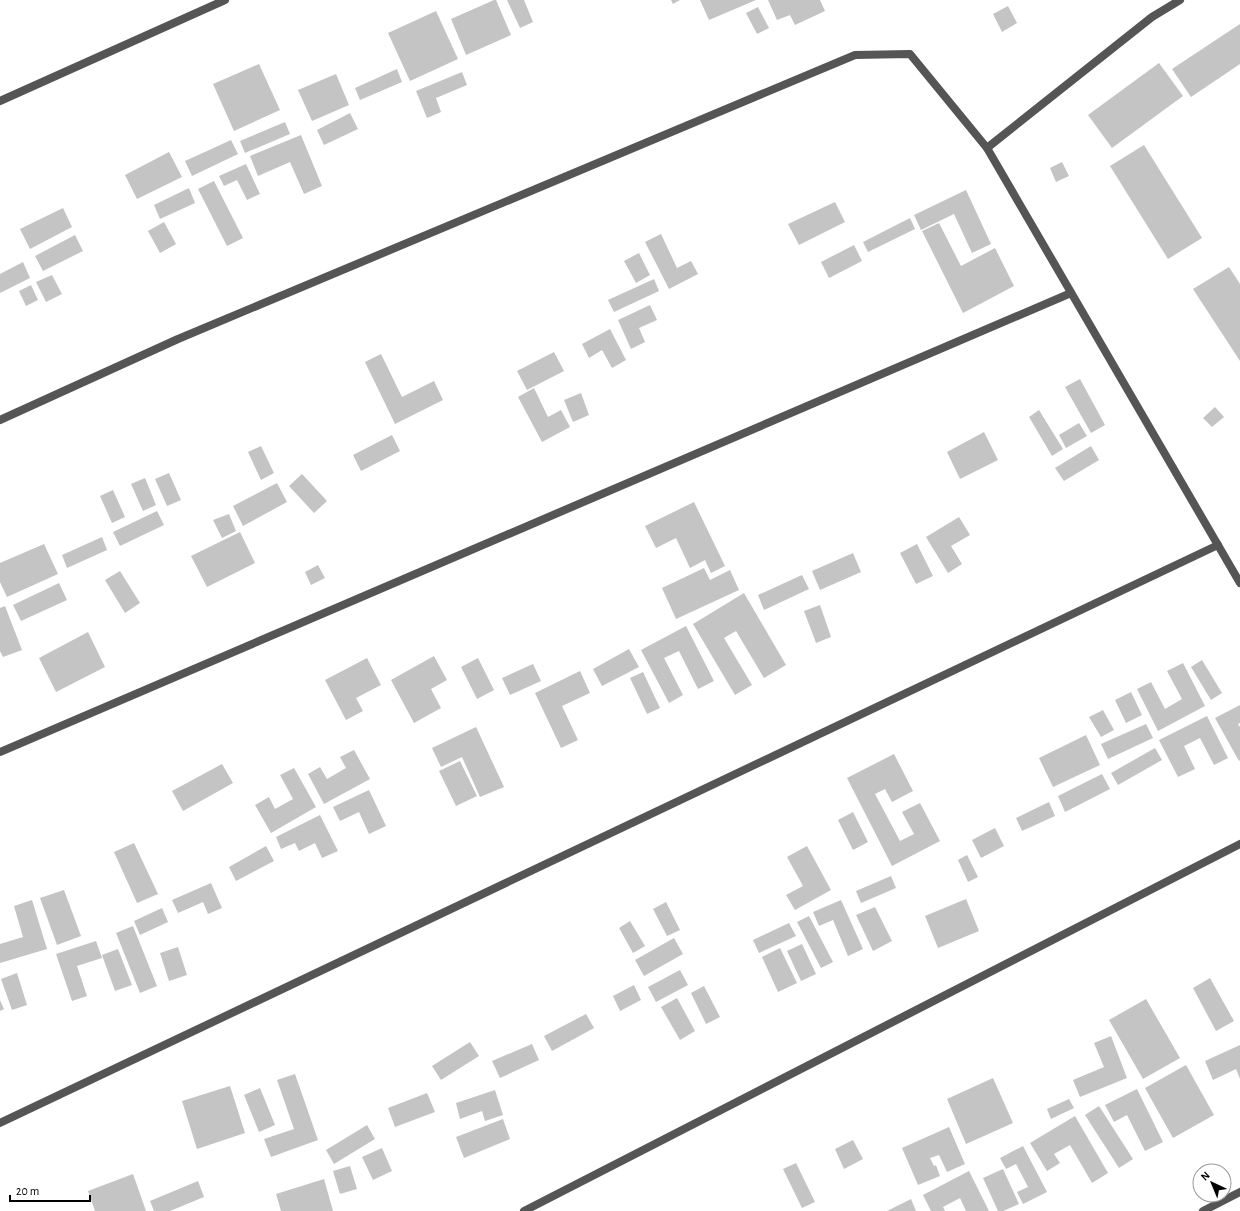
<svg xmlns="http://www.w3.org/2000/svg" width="1240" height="1211" viewBox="0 0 1240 1211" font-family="'Alegreya Sans',sans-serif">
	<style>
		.building { fill: #c4c4c4 }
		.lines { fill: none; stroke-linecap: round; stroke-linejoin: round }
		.minor { stroke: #555; stroke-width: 8 }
	</style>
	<rect width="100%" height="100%" fill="#fff"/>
	<g class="building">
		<polygon points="494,0 496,0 511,35 466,55 451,19"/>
		<polygon points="507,0 524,0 533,22 520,28"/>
		<polygon points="671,0 680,0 673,4"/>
		<polygon points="700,0 756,0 709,20"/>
		<polygon points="768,0 820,0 825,11 795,25 790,15 777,20"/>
		<polygon points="1008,6 1017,23 1002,32 993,14"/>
		<polygon points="758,7 769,28 757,34 746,13"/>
		<polygon points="436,11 458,59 410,81 388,33"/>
		<polygon points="1240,24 1240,64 1191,97 1172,69"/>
		<polygon points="1159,63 1183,96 1112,148 1088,115"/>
		<polygon points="259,64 280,110 234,131 213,84"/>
		<polygon points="397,69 402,82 360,100 355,88"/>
		<polygon points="462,72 467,85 436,98 441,112 427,118 416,91"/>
		<polygon points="336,74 349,105 312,121 298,90"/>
		<polygon points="350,113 358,129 324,145 317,130"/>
		<polygon points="285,122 290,134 245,153 240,141"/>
		<polygon points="301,135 322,186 304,194 290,162 258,176 250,156"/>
		<polygon points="231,140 238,154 192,176 185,161"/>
		<polygon points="1144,145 1202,238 1168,259 1110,166"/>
		<polygon points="169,152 182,177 137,199 125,175"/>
		<polygon points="1062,162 1069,176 1056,182 1050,168"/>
		<polygon points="246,164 260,194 247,200 237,180 224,186 219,176"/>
		<polygon points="214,181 243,238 227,246 198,189"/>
		<polygon points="189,188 195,203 160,219 154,205"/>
		<polygon points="966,190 991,244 972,253 954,214 921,230 914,215"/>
		<polygon points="835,202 845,222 799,245 788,224"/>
		<polygon points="63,208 72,227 30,249 20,229"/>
		<polygon points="910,218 915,229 868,252 863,242"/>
		<polygon points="164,222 176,244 160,253 148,231"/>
		<polygon points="939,223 961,266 995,248 1014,286 963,313 922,231"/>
		<polygon points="661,234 677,268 691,261 698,274 669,289 645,242"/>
		<polygon points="75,235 83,251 43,271 35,256"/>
		<polygon points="854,245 862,261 829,278 821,262"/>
		<polygon points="639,253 650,275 636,283 624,261"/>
		<polygon points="23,262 30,278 0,293 0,274"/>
		<polygon points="1229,267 1240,284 1240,361 1193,289"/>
		<polygon points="52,275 62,294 46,302 36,282"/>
		<polygon points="654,279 659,291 614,312 608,300"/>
		<polygon points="31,285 38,300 26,306 19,291"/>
		<polygon points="650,305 657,320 639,328 645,342 631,349 618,320"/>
		<polygon points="610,329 626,360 612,368 602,350 589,358 582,344"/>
		<polygon points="554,352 564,371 527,390 517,371"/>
		<polygon points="381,354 402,397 434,381 443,400 395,424 365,362"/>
		<polygon points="1080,379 1105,425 1091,433 1065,387"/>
		<polygon points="534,388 548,417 561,410 570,427 542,442 518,397"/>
		<polygon points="581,393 589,415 573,422 564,400"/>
		<polygon points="1215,407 1224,417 1212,427 1203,418"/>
		<polygon points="1039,410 1063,449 1052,456 1029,417"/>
		<polygon points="1079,423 1087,436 1066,448 1059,435"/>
		<polygon points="984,432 998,460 960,479 947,452"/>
		<polygon points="392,435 400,451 361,471 353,455"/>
		<polygon points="261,446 274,473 261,480 248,452"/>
		<polygon points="1091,446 1099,460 1064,481 1055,468"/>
		<polygon points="169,473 181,500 167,506 155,479"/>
		<polygon points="302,474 327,501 314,513 289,486"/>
		<polygon points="145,478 156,505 143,511 131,484"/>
		<polygon points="277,483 287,502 243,526 233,506"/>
		<polygon points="113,490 125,517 112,523 100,496"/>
		<polygon points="694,502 725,566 711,573 705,560 690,568 676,538 656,548 645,526"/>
		<polygon points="157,511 164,525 120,546 113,532"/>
		<polygon points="229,514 236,531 222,538 213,520"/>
		<polygon points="959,517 970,535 951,546 962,564 948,573 926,537"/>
		<polygon points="240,532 255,563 207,587 191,556"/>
		<polygon points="102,537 107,550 67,568 62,555"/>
		<polygon points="44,544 58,574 7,597 0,582 0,563"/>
		<polygon points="917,544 933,576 916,584 900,553"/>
		<polygon points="853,553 861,572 820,590 812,571"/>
		<polygon points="318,565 325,578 311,585 305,572"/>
		<polygon points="704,568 710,580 730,570 739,590 676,619 662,588"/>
		<polygon points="120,571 140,603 125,613 105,580"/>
		<polygon points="802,575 809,589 764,610 758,595"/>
		<polygon points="59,583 67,600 21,621 13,605"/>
		<polygon points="744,593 786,665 764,678 736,631 724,638 752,685 735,695 693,624"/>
		<polygon points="820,605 831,637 816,643 804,611"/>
		<polygon points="5,606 22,650 3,657 0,651 0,608"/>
		<polygon points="686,626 714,681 698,689 679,651 664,658 683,695 669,703 641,650"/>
		<polygon points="88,632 105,667 56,692 39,658"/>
		<polygon points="629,649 639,667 602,686 593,669"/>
		<polygon points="434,656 447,680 431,689 441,708 414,723 391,680"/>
		<polygon points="367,658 381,685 356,698 363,711 346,720 325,680"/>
		<polygon points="478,658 494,690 477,699 461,667"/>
		<polygon points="1202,660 1222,693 1211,700 1191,667"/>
		<polygon points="1183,663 1205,706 1158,731 1137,689 1151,682 1165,709 1182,699 1167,671"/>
		<polygon points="533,664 541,681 510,695 502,678"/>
		<polygon points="580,671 590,693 562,706 578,740 561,748 535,693"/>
		<polygon points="643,672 660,708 647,714 630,678"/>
		<polygon points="1131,692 1142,715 1126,723 1115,700"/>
		<polygon points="1240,705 1240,723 1238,724 1240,727 1240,760 1239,761 1215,718"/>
		<polygon points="1103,710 1114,730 1101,737 1089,717"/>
		<polygon points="1207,716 1228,758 1214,765 1200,738 1184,746 1195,769 1178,777 1159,740"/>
		<polygon points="1146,724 1153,738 1108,759 1101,744"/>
		<polygon points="476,727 504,787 480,797 462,757 441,767 432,748"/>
		<polygon points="1086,735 1100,765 1053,787 1039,758"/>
		<polygon points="1155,748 1162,760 1118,785 1111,773"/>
		<polygon points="354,750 370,779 324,804 308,774 320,767 327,779 346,768 340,757"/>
		<polygon points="894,754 913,791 892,802 885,789 875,794 900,841 914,834 902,812 920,803 940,841 892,866 847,778"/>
		<polygon points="460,761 477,796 456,806 439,771"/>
		<polygon points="222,764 233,783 183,811 172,791"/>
		<polygon points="294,768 316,807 271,833 255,805 269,797 275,809 293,799 280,775"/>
		<polygon points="1102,774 1110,789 1065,812 1058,796"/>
		<polygon points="369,790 386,826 369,834 359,812 340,821 333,807"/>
		<polygon points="1049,802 1055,816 1022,831 1016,818"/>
		<polygon points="853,812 868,842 853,850 838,820"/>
		<polygon points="320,815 338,851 322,858 315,843 299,851 295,843 281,849 276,837"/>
		<polygon points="995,828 1004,846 981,858 972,840"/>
		<polygon points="134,843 158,894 137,903 114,852"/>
		<polygon points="266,846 274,861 236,881 229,867"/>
		<polygon points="807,846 831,890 795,910 786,895 803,886 787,857"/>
		<polygon points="967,855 978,877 968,882 958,860"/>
		<polygon points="891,876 896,888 861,903 856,891"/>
		<polygon points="211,883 222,908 208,914 203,902 178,913 172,900"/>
		<polygon points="64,890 81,936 57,945 40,898"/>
		<polygon points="966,899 979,931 938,948 925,916"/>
		<polygon points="32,900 47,949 0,963 0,944 23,937 14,906"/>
		<polygon points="841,900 863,949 848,956 833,920 819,926 813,912"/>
		<polygon points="666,902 680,930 667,936 653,909"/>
		<polygon points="875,907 892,941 873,951 856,915"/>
		<polygon points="162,908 168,922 140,935 134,921"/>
		<polygon points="809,916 833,962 821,968 797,922"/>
		<polygon points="630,921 645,946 633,953 619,928"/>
		<polygon points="789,923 796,936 759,953 753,940"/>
		<polygon points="133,926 157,986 140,993 116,933"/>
		<polygon points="674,938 683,954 644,976 635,960"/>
		<polygon points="96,941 102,958 77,966 87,996 72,1001 56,954"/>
		<polygon points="802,944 816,974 801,981 787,951"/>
		<polygon points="178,947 187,975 169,981 160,953"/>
		<polygon points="780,948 797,983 778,992 762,957"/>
		<polygon points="118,949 132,985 115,991 102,955"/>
		<polygon points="680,970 688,985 656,1002 648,987"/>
		<polygon points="17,973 27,1005 12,1010 1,979"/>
		<polygon points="1210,978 1234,1021 1216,1031 1193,988"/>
		<polygon points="634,985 641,1000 620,1011 613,996"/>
		<polygon points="704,986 720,1017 706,1024 691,993"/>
		<polygon points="677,998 695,1031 680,1040 661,1007"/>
		<polygon points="1146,999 1180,1058 1143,1079 1109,1020"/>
		<polygon points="0,1000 4,1009 0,1011"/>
		<polygon points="586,1014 594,1028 552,1051 544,1036"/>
		<polygon points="1111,1036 1127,1078 1080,1097 1073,1080 1104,1067 1094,1043"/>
		<polygon points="470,1042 479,1056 441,1080 432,1066"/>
		<polygon points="532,1044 539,1060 500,1078 492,1061"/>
		<polygon points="1240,1045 1240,1079 1236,1069 1213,1080 1205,1061"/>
		<polygon points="1186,1065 1214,1115 1173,1138 1145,1088"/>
		<polygon points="295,1074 318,1140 271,1157 264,1139 294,1129 277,1080"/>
		<polygon points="993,1078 1013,1123 966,1144 947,1099"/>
		<polygon points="230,1086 245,1133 197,1149 182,1101"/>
		<polygon points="260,1088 275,1125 259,1132 244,1095"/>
		<polygon points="1137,1089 1163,1142 1145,1151 1127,1115 1114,1122 1105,1105"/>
		<polygon points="495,1090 503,1115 485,1121 482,1111 460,1119 456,1103"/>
		<polygon points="427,1093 435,1112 395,1127 388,1108"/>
		<polygon points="1069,1099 1074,1108 1051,1119 1047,1109"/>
		<polygon points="1099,1106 1133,1159 1119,1168 1085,1115"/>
		<polygon points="1075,1116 1108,1173 1092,1183 1070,1145 1054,1154 1060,1163 1047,1171 1030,1143"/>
		<polygon points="503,1119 510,1139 464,1158 456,1137"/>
		<polygon points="367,1125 375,1139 334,1164 326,1150"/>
		<polygon points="949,1127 965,1164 947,1172 939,1155 930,1158 934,1166 936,1165 940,1176 918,1185 902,1148"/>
		<polygon points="853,1140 863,1159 844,1169 835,1149"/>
		<polygon points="1023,1146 1047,1192 1023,1204 1017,1192 1028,1187 1016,1164 1006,1169 1000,1158"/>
		<polygon points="382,1148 392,1171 373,1180 362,1157"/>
		<polygon points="796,1163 815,1202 802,1208 783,1169"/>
		<polygon points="350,1166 357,1189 340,1194 333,1171"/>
		<polygon points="1003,1169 1019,1204 1003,1211 998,1211 983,1178"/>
		<polygon points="969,1171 989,1211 966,1211 960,1198 943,1207 945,1211 931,1211 923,1195"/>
		<polygon points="133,1174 146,1211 95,1211 88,1191"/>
		<polygon points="324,1179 333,1211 281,1211 276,1194"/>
		<polygon points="198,1181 204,1197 170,1211 154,1211 150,1201"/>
		<polygon points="911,1199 916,1211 887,1211"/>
	</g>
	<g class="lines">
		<g class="minor">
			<polyline points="0,101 225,0"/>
			<polyline points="987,148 1152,17 1180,0"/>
			<polyline points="0,420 178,339 855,55 910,54 987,148 1240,583"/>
			<polyline points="0,752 1071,293"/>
			<polyline points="0,1123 1218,545"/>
			<polyline points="524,1211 1240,844"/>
			<polyline points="1203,1211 1240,1192"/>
		</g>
	</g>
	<g transform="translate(1212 1183) rotate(316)"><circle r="19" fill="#ffffff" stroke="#999999"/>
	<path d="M0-3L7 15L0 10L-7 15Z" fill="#000000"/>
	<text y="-6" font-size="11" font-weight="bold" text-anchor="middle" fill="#000000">N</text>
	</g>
	<path d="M10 1195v6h80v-6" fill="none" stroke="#000000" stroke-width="2"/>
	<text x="16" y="1195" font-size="12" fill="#000000" stroke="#ffffff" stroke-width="3" paint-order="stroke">20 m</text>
</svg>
